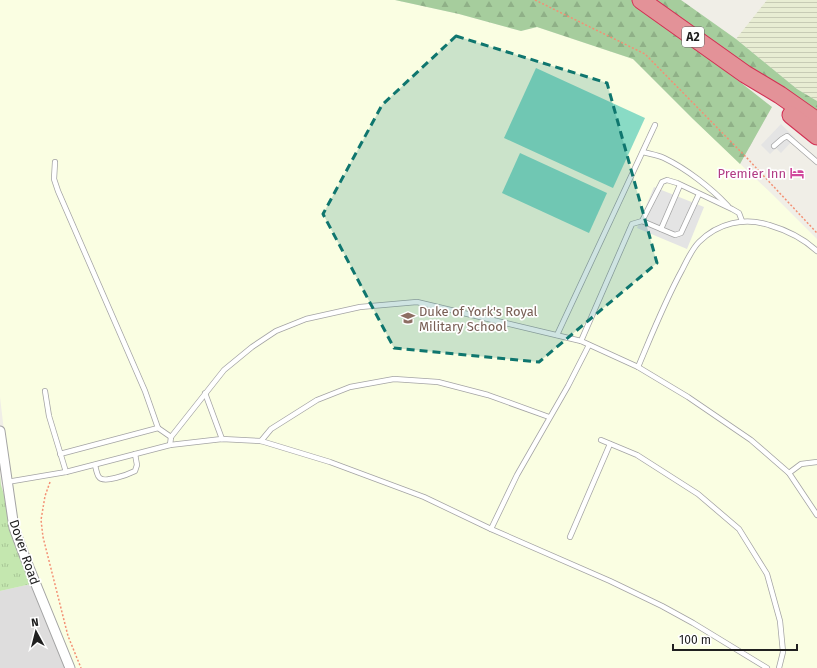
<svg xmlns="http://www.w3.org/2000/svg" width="817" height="668" viewBox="0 0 817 668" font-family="'Fira Sans',sans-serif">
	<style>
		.residential { fill: #dedddd }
		.education { fill: #fafee2 }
		.farmland { fill: url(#farmland-rules) }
		.grass { fill: url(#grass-tufts) }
		.forest { fill: url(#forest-firs) }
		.pitch { fill: #89dbc5 }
		.parking { fill: #e4e4e4 }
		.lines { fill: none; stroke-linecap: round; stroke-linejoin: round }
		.lane-casing { stroke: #a4a4a4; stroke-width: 6 }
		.street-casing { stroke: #a4a4a4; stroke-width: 11 }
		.highway-casing { stroke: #d32f53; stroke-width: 19 }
		.path { stroke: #f39074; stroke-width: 1.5; stroke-dasharray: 2 2; stroke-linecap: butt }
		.lane { stroke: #fff; stroke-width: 4.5 }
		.street { stroke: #fff; stroke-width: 9 }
		.highway { stroke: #e39298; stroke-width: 17 }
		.marked { fill: #0f766e; fill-opacity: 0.2; stroke: #0f766e; stroke-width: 3; stroke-dasharray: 8 5; stroke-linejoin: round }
		.labels { text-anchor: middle; stroke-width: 3.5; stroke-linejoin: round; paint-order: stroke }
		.shield { fill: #fff; stroke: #636363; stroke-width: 1 }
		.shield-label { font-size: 12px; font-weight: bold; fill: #202020 }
		.hotel-label { font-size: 13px; fill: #b23c85; stroke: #fff; text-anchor: end }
		.education-label { font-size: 13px; fill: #785e54; stroke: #fff; text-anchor: start }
		.street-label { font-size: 13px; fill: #202020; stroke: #fff }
	</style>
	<defs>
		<pattern id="farmland-rules" width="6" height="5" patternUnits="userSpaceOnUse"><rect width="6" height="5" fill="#e8edd3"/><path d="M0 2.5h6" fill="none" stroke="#c7cbb5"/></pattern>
		<pattern id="grass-tufts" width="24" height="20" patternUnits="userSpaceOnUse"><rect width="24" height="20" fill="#c4e7af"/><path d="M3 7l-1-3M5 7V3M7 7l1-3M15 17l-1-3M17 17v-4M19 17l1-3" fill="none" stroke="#a8c696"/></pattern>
		<pattern id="forest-firs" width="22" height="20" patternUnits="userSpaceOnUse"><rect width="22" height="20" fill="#a6cd9d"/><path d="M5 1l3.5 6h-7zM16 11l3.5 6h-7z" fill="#8fb087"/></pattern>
	</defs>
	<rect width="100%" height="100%" fill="#f0eee7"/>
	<polygon class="residential" points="31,584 65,668 0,668 0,591"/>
	<polygon class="education" points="0,0 395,0 459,14 521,31 537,27 633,59 693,119 772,194 817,239 817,668 73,668 17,525 8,465 0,397"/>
	<polygon class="farmland" points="767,0 817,0 817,101 797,89 736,39"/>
	<polygon class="grass" points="0,475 1,485 31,584 0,591"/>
	<g class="forest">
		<polygon points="395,0 633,0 648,10 772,107 740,164 693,119 633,59 537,27 521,31 459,14"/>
		<polygon points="654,0 681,0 736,39 797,89 817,101 817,116 688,23"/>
	</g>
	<g class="pitch">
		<polygon points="536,68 645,118 613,188 504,138"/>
		<polygon points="520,153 607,193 589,233 502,193"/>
	</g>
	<g class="parking">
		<polygon points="781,124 795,138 781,153 776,148 770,154 761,145"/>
		<polygon points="654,187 704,207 687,249 637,228"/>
	</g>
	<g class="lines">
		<defs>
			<g id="lane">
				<polyline points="774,146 782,139 787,136 817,162"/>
				<path d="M 643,152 C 650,154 657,155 664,158 C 687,169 711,188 728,206"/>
				<polyline points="55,162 54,179 58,191 145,391 158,428"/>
				<polyline points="642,221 675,235 681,233 699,194"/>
				<polyline points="661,229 680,185"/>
				<polyline points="557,335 655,125"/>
				<polyline points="581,341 632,224 642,221 662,182 667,180 677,183 732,209 739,213 742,221"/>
				<path d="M 638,367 C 652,334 665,301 682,270 C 687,260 692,249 699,242 C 718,223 744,217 769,225 C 786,230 804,239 817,251"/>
				<polyline points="45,391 49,416 66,472"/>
				<polyline points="205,393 222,439"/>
				<polyline points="601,440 637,455 698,494 739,529 767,574 780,621 783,652 779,668"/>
				<polyline points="261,441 271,429 317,400 350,387 394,379 438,382 488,395 549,417"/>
				<polyline points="170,445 171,437 224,370 252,347 276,331 306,319 360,307 417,302 581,341 638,367 688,397 751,440 789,473 817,515"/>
				<polyline points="60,454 158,428 171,437"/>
				<path d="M 95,465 C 96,469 97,475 99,477 C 103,484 129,474 135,471 L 137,465 L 135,454"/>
				<polyline points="789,473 801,464 817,462"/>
				<polyline points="7,482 66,472 170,445 222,439 261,441 330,462 424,497 491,529 610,581 662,606 693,623 767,668"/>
				<polyline points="491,529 517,475 568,386 589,345"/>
				<polyline points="570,537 610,444"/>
			</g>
			<polyline id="street" points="0,431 14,528 26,560 70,668"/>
			<g id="highway">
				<polyline points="641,0 745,74 780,95 817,121"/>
				<polyline points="791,115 817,136"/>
			</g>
		</defs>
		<use href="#lane" class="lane-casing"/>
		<use href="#street" class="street-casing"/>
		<use href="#highway" class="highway-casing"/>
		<g class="path">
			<polyline points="535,0 645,54 746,157 817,233"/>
			<polyline points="50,482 45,496 41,520 43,537 68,636 81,668"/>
		</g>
		<use href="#lane" class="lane"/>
		<use href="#street" class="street"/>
		<use href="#highway" class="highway"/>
	</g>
	<path class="marked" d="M 456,36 L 607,83 L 657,263 L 539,362 L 394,348 L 323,214 L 382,105 Z"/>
	<defs>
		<symbol id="hotel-bare" viewBox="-9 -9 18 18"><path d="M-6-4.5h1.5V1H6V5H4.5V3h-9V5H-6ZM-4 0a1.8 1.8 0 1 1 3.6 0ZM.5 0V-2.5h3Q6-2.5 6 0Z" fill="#d1479c" stroke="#fff" stroke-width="2.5" paint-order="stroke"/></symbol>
		<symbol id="school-bare" viewBox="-9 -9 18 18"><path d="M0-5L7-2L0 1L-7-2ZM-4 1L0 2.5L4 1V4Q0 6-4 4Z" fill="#8d6e63" stroke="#fff" stroke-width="2.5" paint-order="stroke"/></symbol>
	</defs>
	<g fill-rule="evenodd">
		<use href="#hotel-bare" x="787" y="163" width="20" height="20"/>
		<use href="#school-bare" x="398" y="308" width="20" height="20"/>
	</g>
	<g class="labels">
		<rect class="shield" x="682" y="27" width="22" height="20" rx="3"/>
		<g class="shield-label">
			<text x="693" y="41">A2</text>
		</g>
		<g class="hotel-label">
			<text x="786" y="178">Premier Inn</text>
		</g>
		<g class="education-label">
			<text x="419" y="316">Duke of York's Royal<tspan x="419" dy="15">Military School</tspan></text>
		</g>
		<g class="street-label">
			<text transform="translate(25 552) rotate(71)" y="5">Dover Road</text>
		</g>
	</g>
	<g transform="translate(36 632) rotate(353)" stroke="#ffffff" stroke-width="3" paint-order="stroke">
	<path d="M0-3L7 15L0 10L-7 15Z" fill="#202020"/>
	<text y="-6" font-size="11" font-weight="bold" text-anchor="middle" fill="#202020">N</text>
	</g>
	<path d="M673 644v6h124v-6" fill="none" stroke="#202020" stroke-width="2"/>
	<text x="679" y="644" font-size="12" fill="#202020" stroke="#ffffff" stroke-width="3" paint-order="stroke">100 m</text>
</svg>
